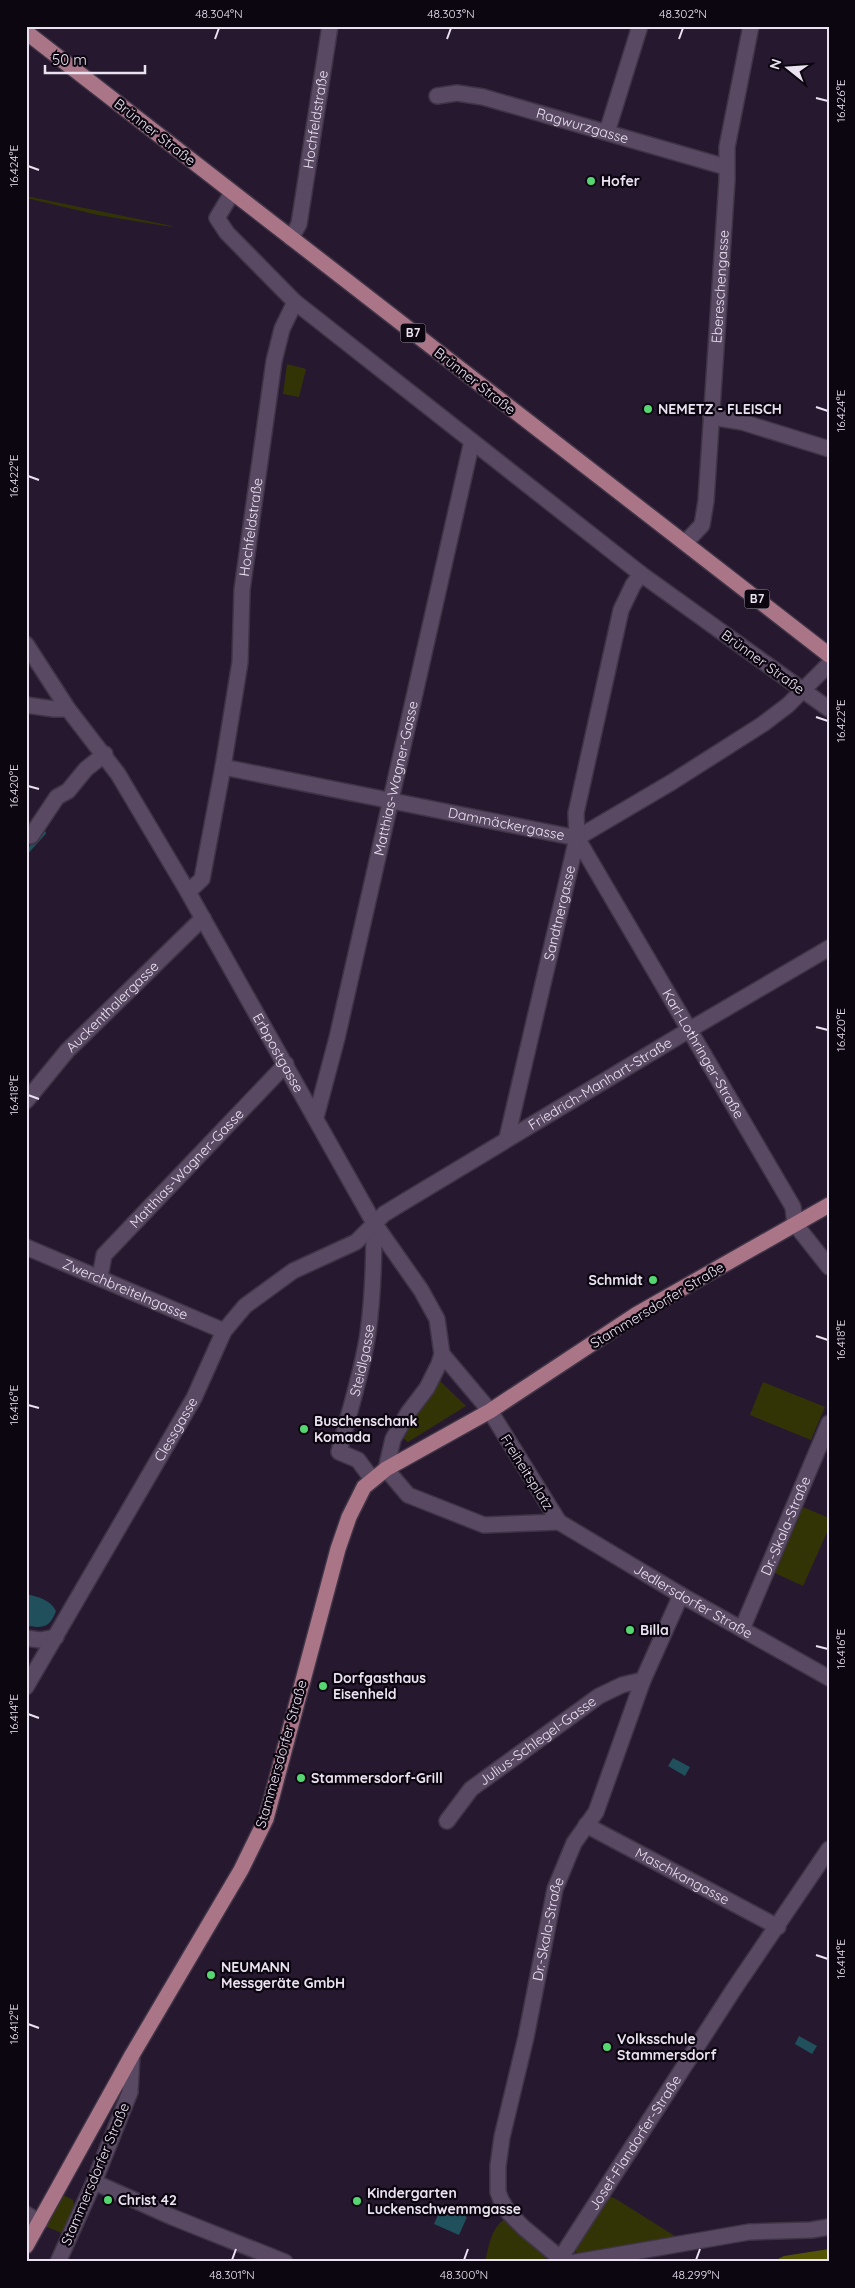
<svg xmlns="http://www.w3.org/2000/svg" width="855" height="2288" viewBox="0 0 855 2288" font-family="Quicksand,sans-serif">
	<style>
		.green { fill: #333406 }
		.forest { fill: #545505 }
		.water { fill: #20505c }
		.lines { fill: none; stroke-linecap: round; stroke-linejoin: round }
		.stream { stroke: #20505c; stroke-width: 4 }
		.minor-casing { stroke: #3f3446; stroke-width: 18 }
		.major-casing { stroke: #3f3446; stroke-width: 18 }
		.minor { stroke: #594963; stroke-width: 15 }
		.major { stroke: #ab7588; stroke-width: 15 }
		.ticks { fill: none; stroke: #ebe2f1; stroke-width: 2 }
		.poi-dot { fill: #55d671; stroke: #0c0610; stroke-width: 2 }
		.labels { text-anchor: middle; stroke-width: 4.5; stroke-linejoin: round; paint-order: stroke }
		.shield { fill: #0c0610; stroke: #a8a0ae; stroke-width: 1 }
		.shield-label { font-size: 12px; font-weight: bold; fill: #ebe2f1 }
		.street-label { font-size: 14px; fill: #ebe2f1; stroke: #0c0610 }
		.poi-label { font-size: 14px; font-weight: bold; fill: #ebe2f1; stroke: #0c0610; text-anchor: start }
		.neatline { fill: none; stroke: #ebe2f1; stroke-width: 2 }
		.ticks-label { font-size: 12px; text-anchor: middle; fill: #ebe2f1 }
	</style>
	<rect width="100%" height="100%" fill="#26182f"/>
	<g class="green">
		<polygon points="26,196 172,226 172,227 98,215 26,198"/>
		<polygon points="287,364 306,369 299,397 283,394"/>
		<polygon points="440,1381 466,1406 408,1442 402,1437"/>
		<polygon points="763,1382 825,1407 811,1440 750,1415"/>
		<polygon points="803,1507 829,1518 829,1528 803,1586 775,1573"/>
		<polygon points="65,2196 73,2200 74,2205 64,2234 45,2226 60,2197"/>
		<polygon points="609,2196 616,2199 678,2238 578,2255 574,2249"/>
		<path d="M 505,2219 L 548,2254 L 543,2262 L 485,2262 C 489,2246 491,2228 505,2219 Z"/>
	</g>
	<polygon class="forest" points="829,2249 829,2262 772,2262 784,2256"/>
	<g class="water">
		<path d="M 26,1594 C 38,1597 50,1599 56,1611 C 50,1628 43,1628 26,1626 Z"/>
		<polygon points="673,1758 690,1767 685,1776 668,1766"/>
		<polygon points="799,2036 817,2046 812,2054 795,2044"/>
		<polygon points="442,2206 467,2217 459,2235 434,2224"/>
	</g>
	<g class="lines">
		<polyline class="stream" points="26,853 44,833"/>
		<defs>
			<g id="minor">
				<path id="s1" d="M 437,96 L 457,93 L 483,97 L 726,167"/>
				<polyline points="607,132 640,26"/>
				<polyline points="232,193 217,218 227,233 295,302 641,574 829,709"/>
				<path id="s2" d="M 291,238 L 299,224 L 330,26"/>
				<polyline points="711,417 742,422 829,449"/>
				<path id="s3" d="M 685,543 L 702,525 L 706,501 L 727,180 L 727,147 L 751,26"/>
				<path id="s4" d="M 26,644 L 68,709 L 118,774 L 188,892 L 374,1223 L 421,1290 L 437,1319 L 442,1354 L 439,1364 L 427,1388 L 408,1413 L 393,1439 L 386,1469 L 408,1495 L 484,1525 L 559,1522"/>
				<polyline points="26,705 54,709 68,709"/>
				<path id="s5" d="M 223,767 L 577,838 L 672,782 L 763,724 L 788,705 L 829,664"/>
				<polyline points="31,836 57,797 68,791 86,769 105,754"/>
				<path id="s6" d="M 577,838 L 793,1207 L 795,1224 L 829,1267"/>
				<path id="s7" d="M 188,892 L 202,879 L 223,767 L 240,662 L 242,590 L 274,361 L 282,329 L 295,302"/>
				<path id="s8" d="M 26,1101 L 67,1051 L 203,918"/>
				<path id="s9" d="M 316,1117 L 337,1038 L 472,441"/>
				<path id="s10" d="M 507,1138 L 577,838 L 576,813 L 621,610 L 633,585 L 641,574"/>
				<path id="s11" d="M 26,1247 L 224,1331"/>
				<path id="s12" d="M 100,1277 L 104,1255 L 286,1064"/>
				<path id="s13" d="M 442,1354 L 490,1411 L 559,1522 L 681,1595 L 829,1678"/>
				<path id="s14" d="M 372,1479 L 358,1460 L 339,1452 C 349,1412 362,1373 368,1333 C 373,1297 374,1259 374,1223"/>
				<path id="s15" d="M 742,1629 L 829,1423"/>
				<polyline points="26,1638 40,1640 56,1637"/>
				<path id="s16" d="M 26,1687 L 194,1398 L 224,1331 L 245,1306 L 293,1271 L 356,1242 L 384,1214 L 402,1203 L 689,1030 L 829,948"/>
				<path id="s17" d="M 447,1821 L 471,1789 L 599,1696 L 622,1685 L 643,1680"/>
				<path id="s18" d="M 586,1825 L 778,1927"/>
				<polyline points="94,2182 172,2217 285,2262"/>
				<polyline points="26,2214 40,2222"/>
				<polyline points="58,2262 94,2182 130,2092 132,2055"/>
				<path id="s19" d="M 558,2262 L 734,1989 L 829,1849"/>
				<path id="s20" d="M 570,2262 L 560,2258 L 524,2228 L 509,2213 L 501,2200 L 498,2192 L 498,2166 L 502,2137 L 526,2037 L 555,1889 L 574,1843 L 596,1812 L 643,1680 L 681,1595"/>
				<polyline points="576,2262 749,2232 811,2230 829,2227"/>
			</g>
			<g id="major">
				<polyline points="26,32 829,655"/>
				<polyline points="26,2246 132,2055 241,1870 266,1819 338,1549 349,1517 364,1487 386,1469 490,1411 637,1314 829,1205"/>
			</g>
		</defs>
		<use href="#minor" class="minor-casing"/>
		<use href="#major" class="major-casing"/>
		<use href="#minor" class="minor"/>
		<use href="#major" class="major"/>
	</g>
	<path class="ticks" d="M 215,39 L 219,28M 447,39 L 451,28M 679,39 L 683,28M 816,98 L 828,101M 28,166 L 39,170M 816,407 L 828,411M 28,476 L 39,480M 816,717 L 828,721M 28,786 L 39,789M 816,1027 L 828,1030M 28,1095 L 39,1099M 816,1336 L 828,1340M 28,1405 L 39,1408M 816,1646 L 828,1649M 28,1714 L 39,1718M 816,1955 L 828,1959M 28,2024 L 39,2028M 232,2260 L 236,2249M 464,2260 L 468,2249M 696,2260 L 700,2249"/>
	<g class="poi-dot">
		<circle cx="591" cy="181" r="5"/>
		<circle cx="648" cy="409" r="5"/>
		<circle cx="653" cy="1280" r="5"/>
		<circle cx="304" cy="1429" r="5"/>
		<circle cx="630" cy="1630" r="5"/>
		<circle cx="323" cy="1686" r="5"/>
		<circle cx="301" cy="1778" r="5"/>
		<circle cx="211" cy="1975" r="5"/>
		<circle cx="607" cy="2047" r="5"/>
		<circle cx="108" cy="2200" r="5"/>
		<circle cx="357" cy="2201" r="5"/>
	</g>
	<g class="labels">
		<g class="shield">
			<rect x="400.5" y="323.5" width="25" height="19" rx="4"/>
			<rect x="744.5" y="589.5" width="25" height="19" rx="4"/>
		</g>
		<g class="shield-label">
			<text x="413" y="337">B7</text>
			<text x="757" y="603">B7</text>
		</g>
		<g class="street-label">
			<text dy="5" stroke="none"><textPath href="#s2" startOffset="122">Hochfeldstraße</textPath></text>
			<text dy="5" stroke="none"><textPath href="#s1" startOffset="150">Ragwurzgasse</textPath></text>
			<text transform="translate(155 132) rotate(38)" y="5">Brünner Straße</text>
			<text dy="5" stroke="none"><textPath href="#s3" startOffset="264">Ebereschengasse</textPath></text>
			<text transform="translate(475 381) rotate(38)" y="5">Brünner Straße</text>
			<text dy="5" stroke="none"><textPath href="#s7" startOffset="375">Hochfeldstraße</textPath></text>
			<text transform="translate(763 662) rotate(36)" y="5">Brünner Straße</text>
			<text dy="5" stroke="none"><textPath href="#s9" startOffset="348">Matthias-Wagner-Gasse</textPath></text>
			<text dy="5" stroke="none"><textPath href="#s5" startOffset="289">Dammäckergasse</textPath></text>
			<text dy="5" stroke="none"><textPath href="#s10" startOffset="231">Sandtnergasse</textPath></text>
			<text dy="5" stroke="none"><textPath href="#s8" startOffset="128">Auckenthalergasse</textPath></text>
			<text dy="5" stroke="none"><textPath href="#s4" startOffset="481">Erbpostgasse</textPath></text>
			<text dy="5" stroke="none"><textPath href="#s6" startOffset="250">Karl-Lothringer-Straße</textPath></text>
			<text dy="5" stroke="none"><textPath href="#s16" startOffset="861">Friedrich-Manhart-Straße</textPath></text>
			<text dy="5" stroke="none"><textPath href="#s12" startOffset="142">Matthias-Wagner-Gasse</textPath></text>
			<text dy="5" stroke="none"><textPath href="#s11" startOffset="108">Zwerchbreitelngasse</textPath></text>
			<text transform="translate(657 1305) rotate(-31)" y="5">Stammersdorfer Straße</text>
			<text dy="5" stroke="none"><textPath href="#s14" startOffset="139">Steidlgasse</textPath></text>
			<text dy="5" stroke="none"><textPath href="#s16" startOffset="298">Clessgasse</textPath></text>
			<text transform="translate(527 1472) rotate(58)" y="5">Freiheitsplatz</text>
			<text dy="5" stroke="none"><textPath href="#s15" startOffset="112">Dr.-Skala-Straße</textPath></text>
			<text dy="5" stroke="none"><textPath href="#s13" startOffset="361">Jedlersdorfer Straße</textPath></text>
			<text dy="5" stroke="none"><textPath href="#s17" startOffset="122">Julius-Schlegel-Gasse</textPath></text>
			<text transform="translate(281 1754) rotate(-74)" y="5">Stammersdorfer Straße</text>
			<text dy="5" stroke="none"><textPath href="#s18" startOffset="109">Maschkangasse</textPath></text>
			<text dy="5" stroke="none"><textPath href="#s20" startOffset="371">Dr.-Skala-Straße</textPath></text>
			<text dy="5" stroke="none"><textPath href="#s19" startOffset="142">Josef-Flandorfer-Straße</textPath></text>
			<text transform="translate(95 2174) rotate(-67)" y="5">Stammersdorfer Straße</text>
		</g>
		<g class="poi-label">
			<text x="601" y="186">Hofer</text>
			<text x="658" y="414">NEMETZ - FLEISCH</text>
			<text x="643" y="1285" text-anchor="end">Schmidt</text>
			<text x="314" y="1426">Buschenschank<tspan x="314" dy="16">Komada</tspan></text>
			<text x="640" y="1635">Billa</text>
			<text x="333" y="1683">Dorfgasthaus<tspan x="333" dy="16">Eisenheld</tspan></text>
			<text x="311" y="1783">Stammersdorf-Grill</text>
			<text x="221" y="1972">NEUMANN<tspan x="221" dy="16">Messgeräte GmbH</tspan></text>
			<text x="617" y="2044">Volksschule<tspan x="617" dy="16">Stammersdorf</tspan></text>
			<text x="367" y="2198">Kindergarten<tspan x="367" dy="16">Luckenschwemmgasse</tspan></text>
			<text x="118" y="2205">Christ 42</text>
		</g>
	</g>
	<rect width="855" height="2288" fill="none" stroke="#0c0610" stroke-width="55"/>
	<g transform="translate(788 68) rotate(287)" stroke="#0c0610" stroke-width="4" paint-order="stroke">
	<path d="M0-4L9 19L0 12L-9 19Z" fill="#ebe2f1"/>
	<text y="-8" font-size="14" font-weight="bold" text-anchor="middle" fill="#ebe2f1">N</text>
	</g>
	<path d="M45 65v8h100v-8" fill="none" stroke="#ebe2f1" stroke-width="2.5"/>
	<text x="52" y="65" font-size="15" fill="#ebe2f1" stroke="#0c0610" stroke-width="4" paint-order="stroke">50 m</text>
	<rect x="28" y="28" width="800" height="2232" class="neatline"/>
	<g class="ticks-label">
		<text x="219" y="18">48.304°N</text>
		<text x="451" y="18">48.303°N</text>
		<text x="683" y="18">48.302°N</text>
		<text transform="translate(841 101) rotate(-90)" y="4">16.426°E</text>
		<text transform="translate(14 166) rotate(-90)" y="4">16.424°E</text>
		<text transform="translate(841 411) rotate(-90)" y="4">16.424°E</text>
		<text transform="translate(14 476) rotate(-90)" y="4">16.422°E</text>
		<text transform="translate(841 721) rotate(-90)" y="4">16.422°E</text>
		<text transform="translate(14 786) rotate(-90)" y="4">16.420°E</text>
		<text transform="translate(841 1030) rotate(-90)" y="4">16.420°E</text>
		<text transform="translate(14 1095) rotate(-90)" y="4">16.418°E</text>
		<text transform="translate(841 1340) rotate(-90)" y="4">16.418°E</text>
		<text transform="translate(14 1405) rotate(-90)" y="4">16.416°E</text>
		<text transform="translate(841 1649) rotate(-90)" y="4">16.416°E</text>
		<text transform="translate(14 1714) rotate(-90)" y="4">16.414°E</text>
		<text transform="translate(841 1959) rotate(-90)" y="4">16.414°E</text>
		<text transform="translate(14 2024) rotate(-90)" y="4">16.412°E</text>
		<text x="232" y="2279">48.301°N</text>
		<text x="464" y="2279">48.300°N</text>
		<text x="696" y="2279">48.299°N</text>
	</g>
</svg>
